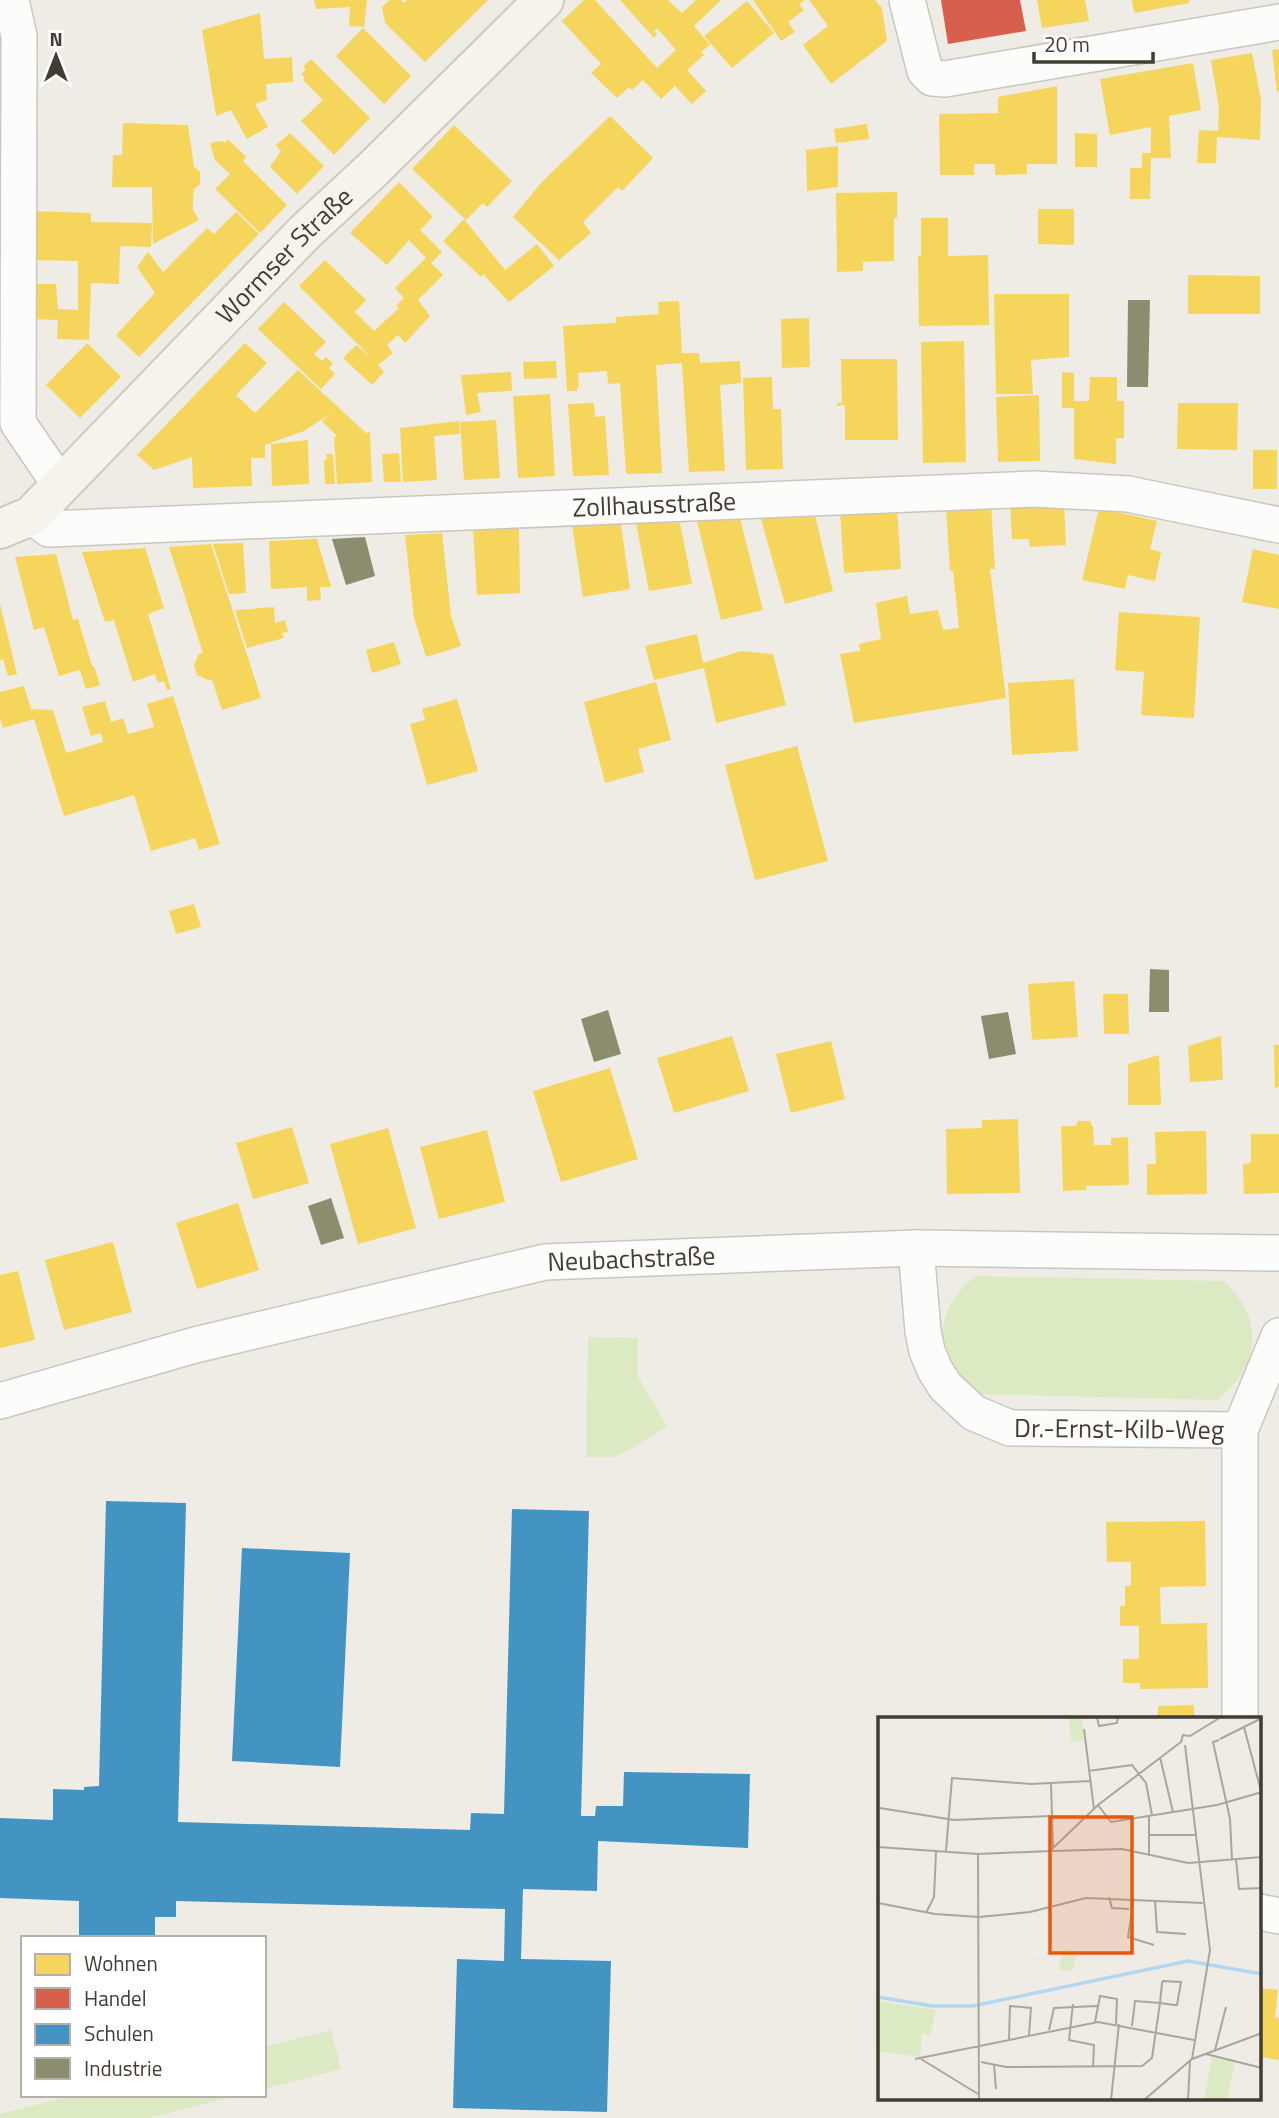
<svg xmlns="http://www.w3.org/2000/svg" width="1279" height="2118" viewBox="0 0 1279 2118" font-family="'Titillium Web',sans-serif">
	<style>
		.green { fill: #dbeac2 }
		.homes { fill: #f6d55c }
		.shops { fill: #d6604d }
		.schools { fill: #4393c3 }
		.industry { fill: #8c8c6e }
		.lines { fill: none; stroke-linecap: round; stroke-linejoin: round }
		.minor-casing { stroke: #cac7c1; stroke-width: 38 }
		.secondary-casing { stroke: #cfcabd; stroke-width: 42 }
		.minor { stroke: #fcfcfb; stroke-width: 35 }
		.secondary { stroke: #f6f3ec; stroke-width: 38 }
		.labels { text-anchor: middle; stroke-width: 7; stroke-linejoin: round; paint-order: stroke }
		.street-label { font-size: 26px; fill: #433c32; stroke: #fff }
		.inset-river { fill: none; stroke: #b2d7f0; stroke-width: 3.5 }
		.inset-road { fill: none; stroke: #aaa69d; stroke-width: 2 }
		.view { fill: #e8590c; fill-opacity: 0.15; stroke: #e8590c; stroke-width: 3.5 }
		.inset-edge { fill: none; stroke: #433c32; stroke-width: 3.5 }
	</style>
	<rect width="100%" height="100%" fill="#eeece5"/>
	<g class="green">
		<path d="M 976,1276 L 1224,1281 C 1265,1320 1261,1366 1217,1400 L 973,1394 C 933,1358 931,1310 976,1276 Z"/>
		<polygon points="588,1337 638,1338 637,1375 667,1427 616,1457 586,1457"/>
		<polygon points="331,2030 341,2069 264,2089 264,2047"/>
		<polygon points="74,2095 239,2095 149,2118 0,2118 0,2114"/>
	</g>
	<g class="homes">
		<polygon points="314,0 367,0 364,27 349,26 350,7 316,9"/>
		<polygon points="390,0 401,0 404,3 407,0 488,0 425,62 385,23 382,7"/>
		<polygon points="584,0 595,0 657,68 676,50 657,28 654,31 657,34 654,38 620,0 668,0 682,13 696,0 721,0 694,26 710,45 701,52 704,55 687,70 706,91 692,104 675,86 661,99 643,80 632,90 629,87 617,98 591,73 601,64 562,21"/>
		<polygon points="753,0 805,0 799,4 804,10 788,22 795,32 781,41"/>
		<polygon points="809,0 875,0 882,8 887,41 831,84 803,45 828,26"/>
		<polygon points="1037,0 1085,0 1089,21 1042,28"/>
		<polygon points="1132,0 1189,0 1189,3 1134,13"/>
		<polygon points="747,1 774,33 732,68 704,36"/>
		<polygon points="260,13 264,59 292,57 293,82 266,84 267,100 255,104 268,127 247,139 231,110 216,116 202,30"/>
		<polygon points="363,28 411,76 384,104 336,56"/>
		<polygon points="1279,49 1279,91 1277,92 1272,50"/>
		<polygon points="1252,53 1261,100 1260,140 1217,137 1216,163 1197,163 1199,130 1218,131 1219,108 1211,60"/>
		<polygon points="311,59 370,118 334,155 301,121 323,100 303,80 305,78 301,74 306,70 303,67"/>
		<polygon points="1193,63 1201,110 1169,116 1171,158 1151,158 1150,199 1130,199 1130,168 1142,168 1142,153 1151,153 1151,127 1110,135 1100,79"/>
		<polygon points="1057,86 1057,164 1027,164 1027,174 998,175 995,175 995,164 974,164 974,175 940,175 939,114 998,113 998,97"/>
		<polygon points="610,116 653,158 622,191 618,187 583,222 591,233 559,260 513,217 541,183"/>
		<polygon points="123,123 188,125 194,167 200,172 200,184 194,189 193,201 190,203 193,203 193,210 199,220 153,244 152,187 112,187 113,155 122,155"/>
		<polygon points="867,124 869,139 836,143 834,129"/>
		<polygon points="454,125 512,181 487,207 483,203 466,220 412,169"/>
		<polygon points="290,133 324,166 297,194 270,167 281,151 276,145"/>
		<polygon points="1075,133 1097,134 1097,167 1075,167"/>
		<polygon points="228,139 246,157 243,161 287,205 260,233 215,189 230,174 215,160 210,143 223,141 225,143"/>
		<polygon points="838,146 838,187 807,191 806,150"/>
		<polygon points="399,182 433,217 420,230 442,252 431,263 443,275 418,300 430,316 405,343 398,335 387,345 393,353 378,365 384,372 372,385 343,358 356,345 372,358 299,286 325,260 366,300 355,312 374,331 399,308 396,306 404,298 395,288 426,258 409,240 387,265 350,233"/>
		<polygon points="897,192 897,218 894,218 894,261 863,262 863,271 837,272 836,193"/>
		<polygon points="1038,209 1074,209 1074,245 1038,244"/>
		<polygon points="31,211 91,213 91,222 152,223 151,247 120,246 119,284 91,283 89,340 57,339 58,320 31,319 31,284 56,284 58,309 78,310 78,261 31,260"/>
		<polygon points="236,212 259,234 139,357 116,335 155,293 137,267 148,252 163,272 207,228 214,234"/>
		<polygon points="921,218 948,218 948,256 988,255 989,325 919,326 918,256 921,256"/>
		<polygon points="464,219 505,270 537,244 554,266 509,302 483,274 481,277 443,241"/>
		<polygon points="1188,275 1260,276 1260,314 1188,314"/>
		<polygon points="994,294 1069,294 1069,357 1031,360 1033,394 996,394"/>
		<polygon points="679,301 682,353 699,353 700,363 740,361 741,383 720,385 725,471 689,472 682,363 656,365 662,473 626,474 620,383 608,384 607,371 578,373 579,387 577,387 577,391 567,391 563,326 616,323 616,317 659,314 658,302"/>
		<polygon points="284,302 326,342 314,354 322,361 326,357 333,363 329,368 335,374 321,389 258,329"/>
		<polygon points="809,318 810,367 782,368 781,319"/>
		<polygon points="964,341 966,462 923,463 921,342"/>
		<polygon points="87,343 121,377 80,418 46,385"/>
		<polygon points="245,343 267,363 236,395 255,413 298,370 366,433 370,432 372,482 337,484 334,437 337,436 322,421 330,414 304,431 265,445 265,458 251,458 252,486 193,488 192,457 154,470 137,455"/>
		<polygon points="841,359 897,359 898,440 845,440 845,405 837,406 837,403 842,403"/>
		<polygon points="556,361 557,378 524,379 523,362"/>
		<polygon points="511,372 512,391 477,393 481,412 466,415 461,375"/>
		<polygon points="1062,372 1074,373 1074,401 1089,401 1090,377 1117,377 1117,401 1124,401 1124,438 1116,438 1116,464 1074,459 1074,408 1062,408"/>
		<polygon points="772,377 773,409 781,409 783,469 746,470 743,378"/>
		<polygon points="550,394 555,476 518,478 513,396"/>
		<polygon points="1039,395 1040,461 998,462 996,397"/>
		<polygon points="594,403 595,417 605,416 609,475 573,476 568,404"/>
		<polygon points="1178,403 1238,403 1237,450 1177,449"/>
		<polygon points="496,420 500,478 464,480 460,422"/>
		<polygon points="459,421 460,434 434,436 437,480 403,482 400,428"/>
		<polygon points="308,440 309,484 272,486 271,444"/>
		<rect x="1253" y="450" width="24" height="39"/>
		<polygon points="399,453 401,482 384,482 382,454"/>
		<polygon points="326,454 333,454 335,484 325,484 324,460 327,460"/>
		<polygon points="1064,500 1066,545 1030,547 1029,539 1012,539 1010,503"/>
		<polygon points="991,504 995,569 990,569 1006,698 854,723 840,654 860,651 859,644 881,639 876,603 907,596 910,614 938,610 943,630 959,628 953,571 950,571 946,506"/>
		<polygon points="897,508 901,569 844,573 840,511"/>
		<polygon points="1099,508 1157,521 1150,549 1161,552 1155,581 1128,575 1125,589 1082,580"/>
		<polygon points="815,515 833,591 785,604 760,516"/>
		<polygon points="740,518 763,610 721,620 697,521"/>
		<polygon points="636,523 680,523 692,584 649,591"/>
		<polygon points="621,524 630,589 583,597 572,525"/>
		<polygon points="519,527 520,593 477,595 473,529"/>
		<polygon points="442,533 451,616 461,646 426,657 414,618 405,535"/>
		<polygon points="317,539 331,587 320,587 321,600 307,601 307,587 271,589 269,541"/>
		<polygon points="243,543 246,593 229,594 213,544"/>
		<polygon points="211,544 261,698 222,710 212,680 208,680 197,675 194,665 199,654 203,653 169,547"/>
		<polygon points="145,548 164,608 148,614 171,689 167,690 164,681 158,683 155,674 133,682 114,620 105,622 82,552"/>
		<polygon points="1253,549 1279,555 1279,609 1242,602"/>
		<polygon points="56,554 73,620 78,619 92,666 94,666 100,685 86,689 80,670 59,676 44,627 34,630 15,557"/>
		<polygon points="0,604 17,674 8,676 3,659 0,660"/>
		<polygon points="274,607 275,623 285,620 288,632 282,633 284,638 247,648 235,610"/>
		<polygon points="1119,612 1200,617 1194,718 1141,715 1144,672 1115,670"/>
		<polygon points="697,634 703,663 741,651 773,654 786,705 716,723 704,668 654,680 645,646"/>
		<polygon points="394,642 401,664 372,673 366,650"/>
		<polygon points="1074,679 1078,751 1012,755 1008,683"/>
		<polygon points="656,682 671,740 638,749 644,772 605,783 584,702"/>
		<polygon points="24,686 31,709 53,710 66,753 103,742 101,733 91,736 82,707 105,701 111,722 123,718 128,734 154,727 147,704 173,696 220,844 199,850 195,838 151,851 134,795 64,816 34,719 3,728 0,718 0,692"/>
		<polygon points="457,699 478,771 427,785 410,724 425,720 422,709"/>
		<polygon points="797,746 828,861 755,880 725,765"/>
		<polygon points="194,904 201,927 176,934 169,911"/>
		<polygon points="1074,981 1078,1037 1032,1040 1028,984"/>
		<polygon points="1103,994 1128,994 1129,1034 1104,1034"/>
		<polygon points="732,1036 749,1091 674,1113 657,1058"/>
		<polygon points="1221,1036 1223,1080 1190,1082 1188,1046"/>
		<polygon points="831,1041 845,1099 791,1113 776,1054"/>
		<polygon points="1274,1045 1279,1045 1279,1087 1275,1088"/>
		<polygon points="1159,1055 1161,1105 1128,1105 1128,1064"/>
		<polygon points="610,1068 638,1159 561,1182 533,1091"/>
		<polygon points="1018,1119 1020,1193 947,1194 946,1129 982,1128 982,1120"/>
		<polygon points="1078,1121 1090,1121 1093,1127 1094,1145 1111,1145 1111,1138 1128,1137 1129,1185 1086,1186 1086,1190 1063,1191 1061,1126 1076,1126"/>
		<polygon points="292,1127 309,1183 253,1199 236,1143"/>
		<polygon points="388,1128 416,1228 358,1244 330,1144"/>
		<polygon points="487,1130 505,1202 439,1219 420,1147"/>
		<polygon points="1206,1131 1207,1194 1147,1195 1147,1164 1156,1164 1155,1132"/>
		<polygon points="1251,1134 1279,1134 1279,1193 1244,1194 1243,1164 1251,1163"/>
		<polygon points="238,1203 259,1270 197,1289 176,1223"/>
		<polygon points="113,1242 132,1312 64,1330 45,1260"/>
		<polygon points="18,1271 35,1340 0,1348 0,1275"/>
		<polygon points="1205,1521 1206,1586 1160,1587 1161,1624 1207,1623 1208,1688 1140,1689 1140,1683 1123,1683 1123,1659 1139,1659 1139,1626 1120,1626 1120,1606 1125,1606 1125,1586 1131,1586 1131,1562 1107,1562 1106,1522"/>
		<polygon points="1194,1705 1194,1719 1158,1719 1158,1706"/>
		<polygon points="1260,1988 1278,1990 1275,2017 1279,2018 1279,2060 1260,2057"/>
	</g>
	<polygon class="shops" points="941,0 1020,0 1026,31 948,44"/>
	<g class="schools">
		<polygon points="106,1501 186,1503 178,1822 470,1830 471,1813 504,1814 512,1509 589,1511 581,1816 595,1816 596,1806 623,1806 624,1772 750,1774 748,1848 598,1841 597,1891 523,1889 521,1959 611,1961 607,2112 453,2108 457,1959 504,1961 505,1909 176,1901 176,1917 155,1917 155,1938 79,1938 79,1901 0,1898 0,1818 53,1820 53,1789 84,1790 84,1787 99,1786"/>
		<polygon points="242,1548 350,1553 340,1767 232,1761"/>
	</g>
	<g class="industry">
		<polygon points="1128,300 1150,300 1148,387 1127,387"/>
		<polygon points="365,537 375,576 346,585 332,539"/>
		<polygon points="1150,969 1169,970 1169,1012 1149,1012"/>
		<polygon points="608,1010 621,1054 594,1062 581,1019"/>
		<polygon points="1008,1012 1016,1054 989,1059 981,1016"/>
		<polygon points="331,1198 344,1238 321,1245 308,1206"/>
	</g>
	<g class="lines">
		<defs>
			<g id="minor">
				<polyline points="11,0 19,36 18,423 61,486"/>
				<polyline points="907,0 925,71 932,78 945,79 1279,22"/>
				<path id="s1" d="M 31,516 L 49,529 L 1034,489 L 1128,494 L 1279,525"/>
				<path id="s2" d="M 916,1248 L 923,1331 L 927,1351 L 935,1370 L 945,1386 L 974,1413 L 1010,1428 L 1240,1430"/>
				<path id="s3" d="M 0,1401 L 195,1345 L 545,1262 L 916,1248 L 1279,1253"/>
				<polyline points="1240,1719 1240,1430 1279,1336"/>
				<polyline points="1260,1912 1279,1916"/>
			</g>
			<g id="secondary">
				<path id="s4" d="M 0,529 L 31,516 L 305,232 L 371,171 L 544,0"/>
			</g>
		</defs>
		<use href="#minor" class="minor-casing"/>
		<use href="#secondary" class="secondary-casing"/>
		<use href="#minor" class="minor"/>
		<use href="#secondary" class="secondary"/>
	</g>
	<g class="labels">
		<g class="street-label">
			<text dy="9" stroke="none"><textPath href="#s4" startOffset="397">Wormser Straße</textPath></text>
			<text dy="9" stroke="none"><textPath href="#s1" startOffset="628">Zollhausstraße</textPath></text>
			<text dy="9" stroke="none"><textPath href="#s3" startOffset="649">Neubachstraße</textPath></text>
			<text dy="9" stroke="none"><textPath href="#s2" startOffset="331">Dr.-Ernst-Kilb-Weg</textPath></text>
		</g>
	</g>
	<g transform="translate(878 1717)">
		<rect width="383" height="383" fill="#eeece5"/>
		<path d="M 191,0 L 204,0 L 206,24 L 193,25 ZM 193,231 L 187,235 L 198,239 L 194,255 L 181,252 L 185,235 L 149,245 ZM 0,284 L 58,293 L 52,318 L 44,317 L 42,340 L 0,334 ZM 334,340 L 357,345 L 349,383 L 326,383 Z" fill="#dbeac2"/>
		<path class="inset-river" d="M 0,280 L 54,289 L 95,289 L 310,244 L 384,257"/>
		<path class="inset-road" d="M 219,0 L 221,9 L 239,6 L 240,0M 366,10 L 383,74M 206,12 L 216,92M 342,22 L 384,1M 341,23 L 335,25 L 352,102 L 354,143M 307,28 L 332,233 L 314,342M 282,40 L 295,95M 210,54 L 254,48 L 268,66 L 274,98M 173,67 L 175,130M 220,88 L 233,105 L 339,88 L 384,75M 2,91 L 76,103 L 172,99M 272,118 L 319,118M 0,130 L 100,137 L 172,134 L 220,88 L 303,25 L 305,18 L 312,19 L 343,0M 68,134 L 74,61 L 153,67 L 212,64M 174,134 L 244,132 L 310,146 L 384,140M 100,137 L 101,383M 271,138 L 271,99M 358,142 L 361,172 L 384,171M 231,180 L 234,191 L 251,192M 256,181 L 250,220 L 276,228M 277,183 L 279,215 L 308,217M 0,186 L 57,197 L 101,200 L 152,195 L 208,181 L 325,186M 48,196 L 56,180 L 58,135M 195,287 L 191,323 L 216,328 L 215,350M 217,305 L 222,279 L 239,282 L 238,307M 171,313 L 176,291 L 219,289M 131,322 L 132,289 L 153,291 L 151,318M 337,333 L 348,290M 328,337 L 384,351M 37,342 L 220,305 L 316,323M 43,342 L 100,377M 103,345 L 128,350 L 264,349 L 274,341 L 282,286 L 284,266 L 285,264 L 303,265 L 299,288 L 296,288 L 282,286 L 257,284 L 254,309M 116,348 L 118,372M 117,383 L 147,383M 233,383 L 241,307M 266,383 L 314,342 L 384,316M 310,383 L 312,344"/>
		<path class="view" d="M 172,100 L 254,100 L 254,236 L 172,236 Z"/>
		<rect width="383" height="383" class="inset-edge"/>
	</g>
	<rect x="21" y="1936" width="245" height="161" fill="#ffffff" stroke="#b4b1ad" stroke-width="2"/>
	<rect x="35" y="1954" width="35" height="21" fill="#f6d55c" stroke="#b4b1ad" stroke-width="2"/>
	<text x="84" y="1971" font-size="21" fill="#433c32">Wohnen</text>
	<rect x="35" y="1988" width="35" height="21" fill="#d6604d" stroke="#b4b1ad" stroke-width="2"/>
	<text x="84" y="2006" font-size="21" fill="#433c32">Handel</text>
	<rect x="35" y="2024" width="35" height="21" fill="#4393c3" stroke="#b4b1ad" stroke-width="2"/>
	<text x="84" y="2041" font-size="21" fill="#433c32">Schulen</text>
	<rect x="35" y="2058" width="35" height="21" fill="#8c8c6e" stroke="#b4b1ad" stroke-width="2"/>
	<text x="84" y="2076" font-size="21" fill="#433c32">Industrie</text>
	<g transform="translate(56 56)" stroke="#ffffff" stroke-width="5" paint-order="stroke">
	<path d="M0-5L12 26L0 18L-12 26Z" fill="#433c32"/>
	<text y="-10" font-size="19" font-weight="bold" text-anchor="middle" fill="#433c32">N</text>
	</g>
	<path d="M1034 52v10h119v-10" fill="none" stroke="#433c32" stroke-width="3.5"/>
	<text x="1044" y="52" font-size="21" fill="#433c32" stroke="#ffffff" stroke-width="5" paint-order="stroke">20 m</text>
</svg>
